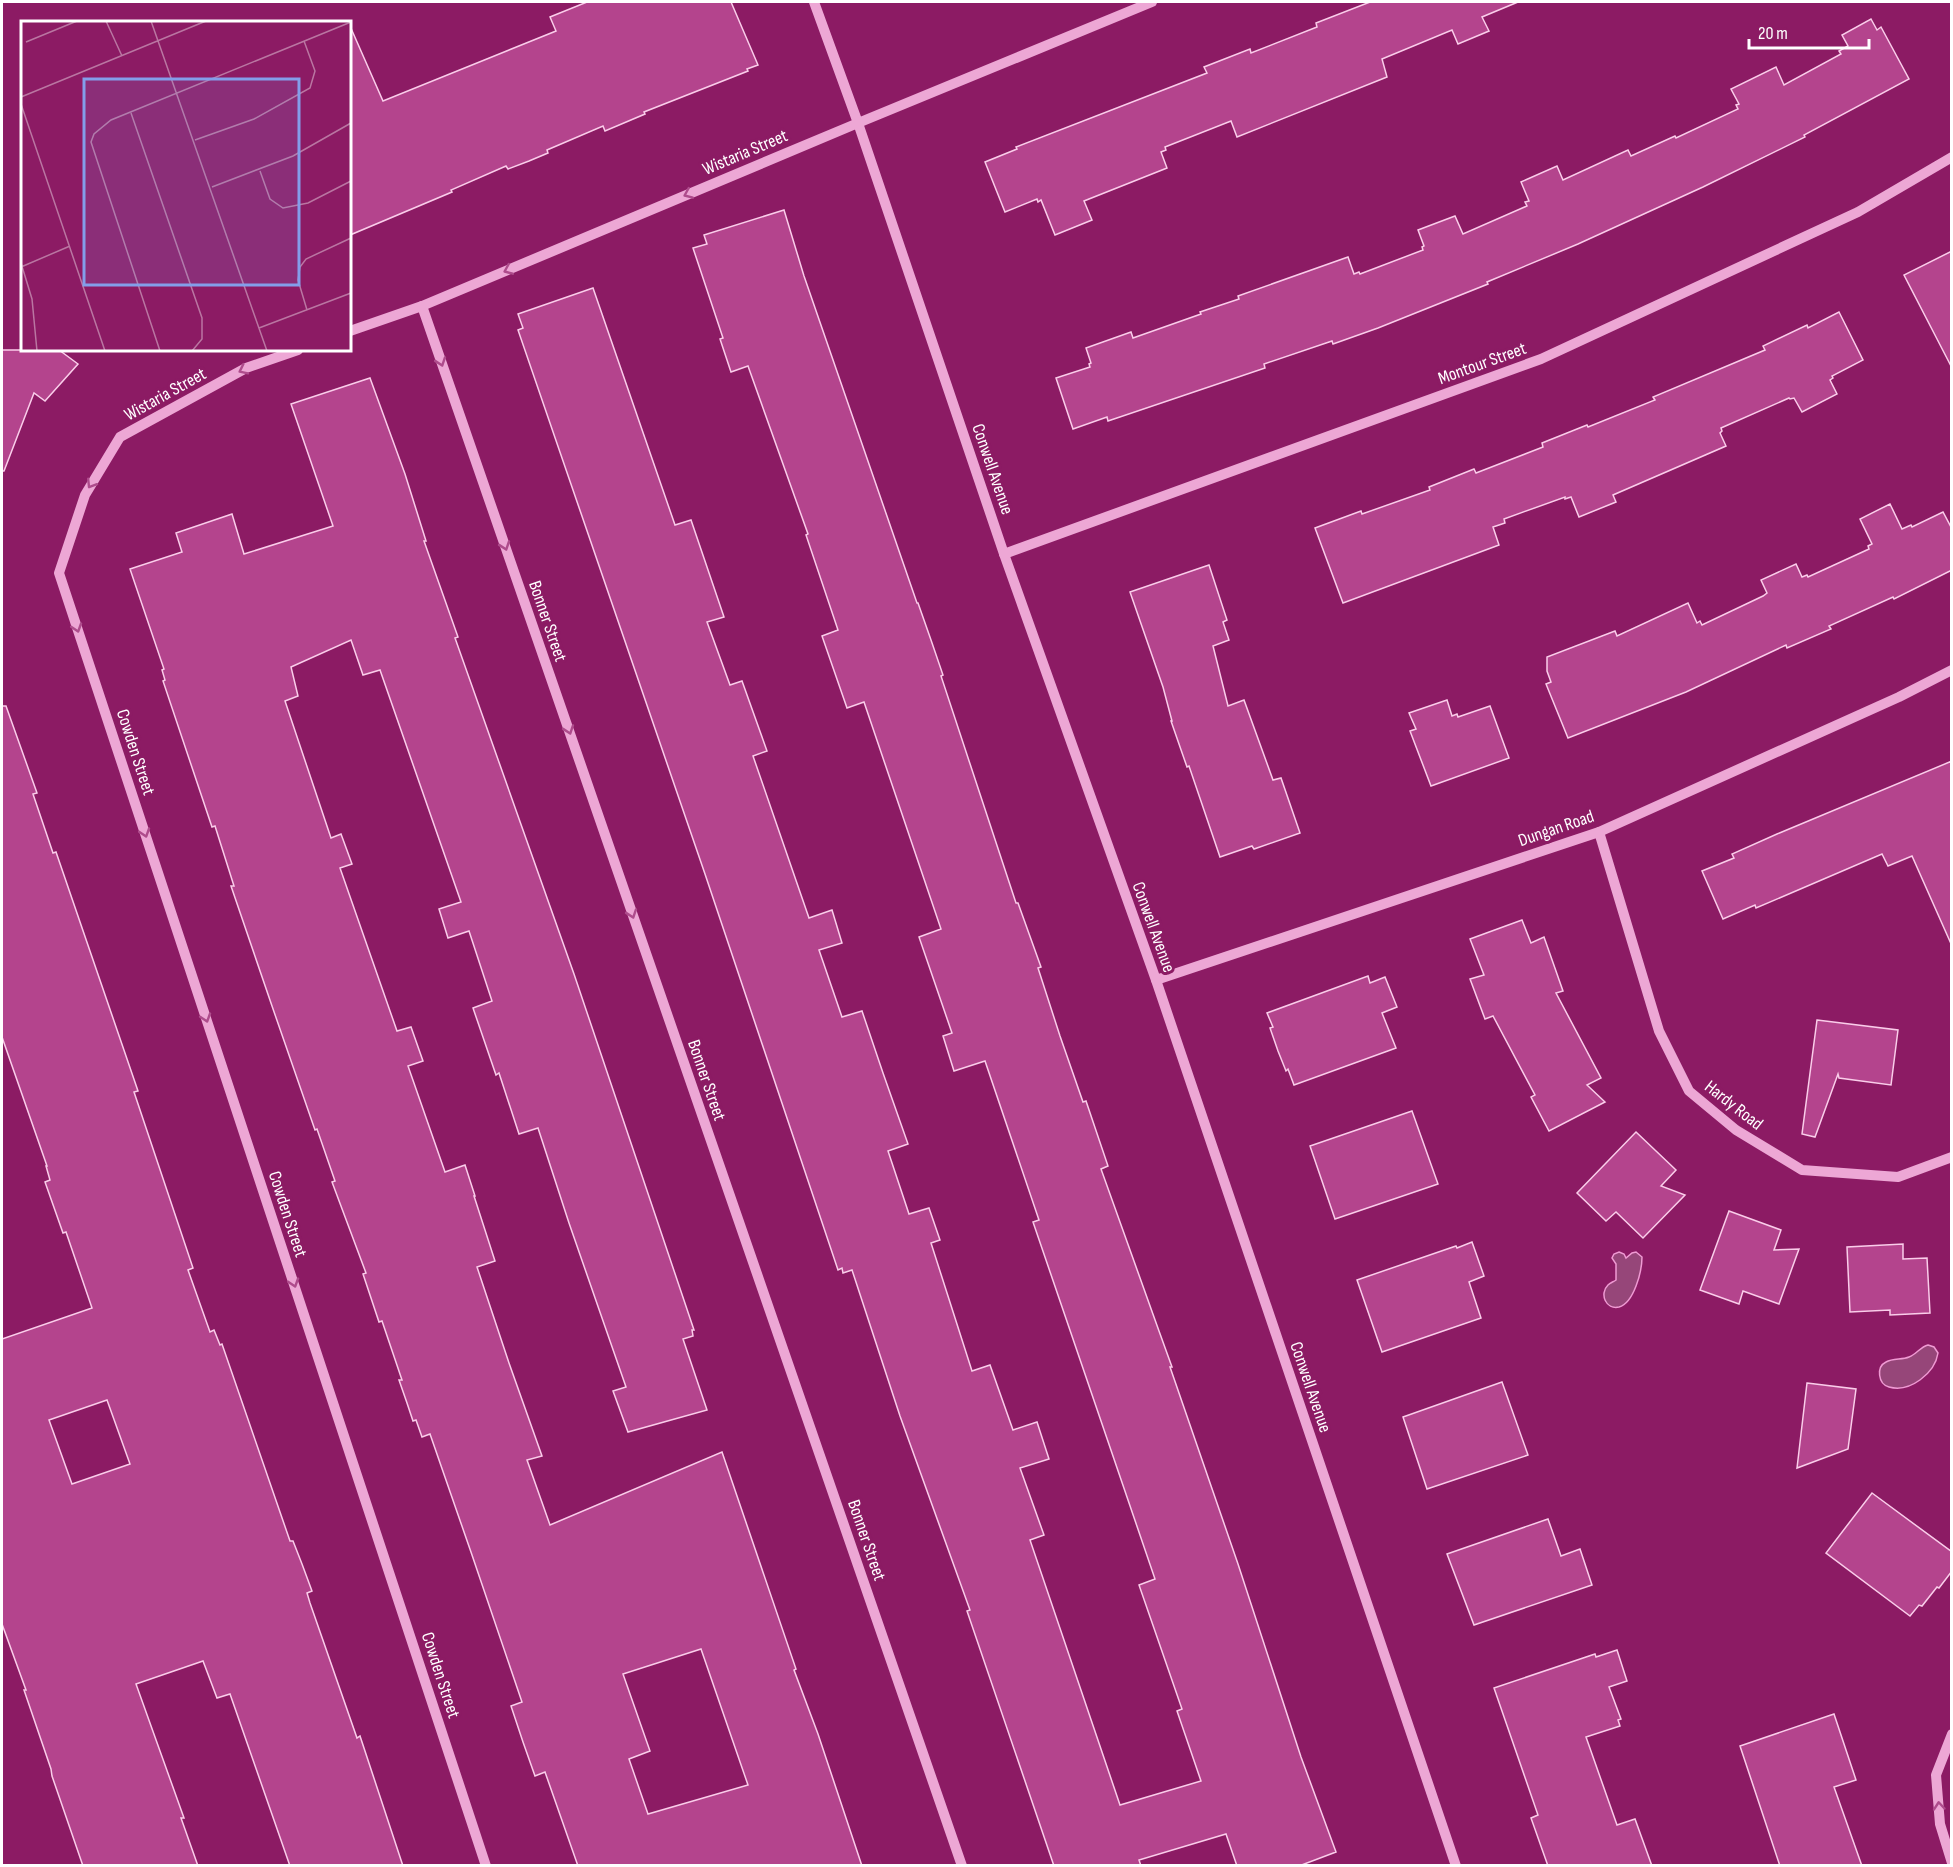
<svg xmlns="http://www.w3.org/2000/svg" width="1953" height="1867" viewBox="0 0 1953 1867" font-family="'Sofia Sans Condensed',sans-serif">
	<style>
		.water { fill: #964679; stroke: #ef9ad3; stroke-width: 1.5 }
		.building { fill: #b4448d; stroke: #facdea; stroke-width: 1.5; fill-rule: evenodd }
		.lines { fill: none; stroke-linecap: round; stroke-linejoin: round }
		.minor { stroke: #eda7d5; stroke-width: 10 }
		.oneway { stroke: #ae4c8c }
		.labels { text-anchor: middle; stroke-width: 6; stroke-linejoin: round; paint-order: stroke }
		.street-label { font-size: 18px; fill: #fff; stroke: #8c1b64 }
		.inset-road { fill: none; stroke: #ba76a2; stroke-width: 1.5 }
		.view { fill: #839eea; fill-opacity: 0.15; stroke: #839eea; stroke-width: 3 }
		.inset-edge { fill: none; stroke: #fff; stroke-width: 3 }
	</style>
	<rect width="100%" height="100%" fill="#8c1b64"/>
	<g class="water">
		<path d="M 1619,1252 L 1624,1254 L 1626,1258 L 1632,1253 L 1636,1252 L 1642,1257 C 1642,1271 1634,1303 1619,1307 C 1606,1310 1599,1294 1608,1285 C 1610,1283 1613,1282 1616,1280 L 1616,1264 L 1612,1258 L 1614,1254 Z"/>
		<path d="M 1928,1345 L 1934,1347 L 1938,1353 C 1935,1373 1910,1393 1889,1387 C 1878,1384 1876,1367 1886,1362 C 1893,1358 1902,1360 1909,1357 C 1917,1354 1920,1347 1928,1345 Z"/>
	</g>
	<g class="building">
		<polygon points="587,2 731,2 758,65 747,69 748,71 644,112 645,114 605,131 603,126 547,150 548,153 529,161 508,169 506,166 451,190 452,192 350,235 350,26 383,101 556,31 550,17"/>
		<polygon points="1370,2 1518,2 1482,17 1489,31 1458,44 1452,30 1382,59 1387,77 1237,137 1231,121 1165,147 1166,150 1161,152 1167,168 1084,201 1092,220 1055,235 1041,200 1038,202 1037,199 1005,212 985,162 1017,149 1016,147 1207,73 1204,67 1250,49 1251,53 1317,27 1316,23"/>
		<polygon points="1871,19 1877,30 1881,27 1909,79 1804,135 1805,137 1703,187 1578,244 1487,282 1488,284 1378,328 1333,344 1332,341 1264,364 1265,368 1108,421 1107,417 1073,429 1056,378 1090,367 1089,364 1091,363 1086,348 1131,332 1133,338 1201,314 1200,312 1239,299 1238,296 1348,257 1354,274 1359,272 1360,274 1423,250 1422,247 1424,246 1418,230 1455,216 1463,234 1527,206 1525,202 1529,201 1521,182 1557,166 1563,180 1628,150 1631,156 1675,136 1676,138 1738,109 1736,105 1739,104 1731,89 1776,67 1784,85 1841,54 1839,51 1848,46 1842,35"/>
		<polygon points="784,210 804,276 917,603 918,603 931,640 943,675 941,676 1016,903 1018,903 1041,967 1038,968 1060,1036 1083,1102 1086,1101 1108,1166 1101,1169 1159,1331 1172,1367 1170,1367 1238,1564 1301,1757 1336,1852 1299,1866 1237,1866 1226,1834 1139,1860 1141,1866 1054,1866 967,1611 970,1610 900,1416 852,1270 843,1273 842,1268 838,1270 705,874 518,330 523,328 518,314 593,288 675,525 691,520 707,567 724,617 707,622 730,685 742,681 767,751 753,756 809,918 832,910 842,943 819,950 842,1017 862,1011 883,1073 908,1144 888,1151 909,1214 929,1208 940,1240 931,1243 972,1371 990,1365 1013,1430 1037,1422 1049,1459 1020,1468 1044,1535 1030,1540 1120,1805 1201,1781 1177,1711 1182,1709 1139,1585 1155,1579 1033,1222 1039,1220 985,1061 954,1071 943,1036 952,1033 919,937 941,929 864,702 847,708 822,636 838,630 806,535 808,534 748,366 731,372 720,339 723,338 693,248 707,244 704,235"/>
		<polygon points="1952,251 1952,368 1904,275"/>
		<polygon points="1839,312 1863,360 1832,376 1833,378 1830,380 1837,394 1802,412 1794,398 1790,399 1789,398 1721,428 1722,431 1720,433 1726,446 1613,495 1616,502 1579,517 1571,497 1565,499 1565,497 1504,519 1505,523 1493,527 1499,545 1343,603 1315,528 1361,511 1362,514 1430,490 1429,487 1474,469 1476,473 1543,447 1542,443 1587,425 1588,427 1655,400 1653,397 1765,350 1763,346 1807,325 1808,328"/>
		<polygon points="2,350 59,350 78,364 45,401 34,393 4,471 2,471"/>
		<path d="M 370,378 L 405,474 L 426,541 L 424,541 L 458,637 L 455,638 L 574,974 L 694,1330 L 692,1330 L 693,1336 L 683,1339 L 707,1410 L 628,1432 L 613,1391 L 626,1387 L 569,1223 L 538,1128 L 519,1134 L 499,1073 L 496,1075 L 473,1008 L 492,1001 L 469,931 L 448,938 L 439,909 L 461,902 L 380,670 L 363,675 L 351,640 L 291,667 L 298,696 L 285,701 L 331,838 L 341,834 L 352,864 L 340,868 L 397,1031 L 411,1027 L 423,1061 L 408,1066 L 445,1172 L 465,1165 L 475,1196 L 474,1196 L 495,1261 L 477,1267 L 509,1363 L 542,1456 L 527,1460 L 550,1525 L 722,1452 L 796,1669 L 794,1670 L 818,1734 L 862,1866 L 578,1866 L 545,1772 L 535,1776 L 523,1742 L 511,1706 L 522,1702 L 472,1555 L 430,1434 L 422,1437 L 416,1420 L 413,1421 L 407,1403 L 399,1380 L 402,1380 L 382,1321 L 379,1322 L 363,1274 L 366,1273 L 332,1182 L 335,1181 L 317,1129 L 315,1130 L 272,1006 L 231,886 L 234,886 L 215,826 L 212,827 L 163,681 L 165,680 L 162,670 L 164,669 L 130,569 L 182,552 L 176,533 L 232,514 L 244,554 L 333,526 L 291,404 ZM 701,1649 L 748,1785 L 648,1814 L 629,1759 L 650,1751 L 623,1674 Z"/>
		<polygon points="1890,504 1902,529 1911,525 1912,527 1943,512 1952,529 1952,570 1894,599 1893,597 1829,626 1831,629 1787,648 1786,645 1686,692 1568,738 1546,684 1551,682 1547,671 1547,657 1615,631 1617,636 1688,603 1697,623 1700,621 1702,625 1763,596 1767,593 1761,580 1796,564 1802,577 1807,575 1808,577 1869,549 1868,546 1872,544 1860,519"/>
		<polygon points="1209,565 1227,620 1223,622 1229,640 1213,646 1228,706 1244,700 1273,780 1281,778 1300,833 1254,849 1252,846 1220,857 1189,766 1187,767 1171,721 1172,721 1163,687 1130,592"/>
		<polygon points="1447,700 1452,716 1457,714 1458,717 1490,706 1509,758 1431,786 1410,731 1416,729 1409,713"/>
		<path d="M 2,706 L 6,706 L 37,793 L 33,794 L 53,853 L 56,852 L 138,1091 L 134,1092 L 193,1268 L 188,1270 L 210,1332 L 214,1330 L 220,1345 L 222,1344 L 290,1541 L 293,1541 L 302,1564 L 312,1591 L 307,1593 L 310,1603 L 357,1738 L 360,1736 L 403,1866 L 290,1866 L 230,1694 L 217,1698 L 203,1661 L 136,1684 L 184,1818 L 181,1818 L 198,1866 L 83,1866 L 52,1776 L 51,1769 L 24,1690 L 26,1690 L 2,1624 L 2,1339 L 92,1308 L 66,1232 L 63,1233 L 45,1182 L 50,1180 L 46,1166 L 47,1166 L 2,1037 ZM 107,1400 L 130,1464 L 72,1484 L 49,1420 Z"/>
		<polygon points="1952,761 1952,946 1912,856 1888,866 1882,854 1756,908 1755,905 1723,919 1702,871 1734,858 1732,854 1777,834"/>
		<polygon points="1522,920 1531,943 1544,937 1563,991 1556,993 1601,1078 1587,1085 1605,1102 1549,1131 1531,1097 1535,1095 1493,1016 1485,1019 1470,979 1484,975 1470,939"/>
		<polygon points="1368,976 1370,983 1385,977 1397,1007 1382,1013 1396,1048 1294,1085 1288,1069 1286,1071 1278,1051 1270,1028 1273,1027 1267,1013"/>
		<polygon points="1817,1020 1898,1030 1891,1085 1839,1078 1838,1074 1815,1137 1802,1134"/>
		<polygon points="1412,1111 1438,1184 1335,1219 1310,1146"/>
		<polygon points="1636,1132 1676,1170 1661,1186 1685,1195 1643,1238 1616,1212 1606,1221 1577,1193"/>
		<polygon points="1729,1211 1781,1230 1774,1250 1799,1249 1779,1304 1743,1291 1739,1304 1700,1290"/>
		<polygon points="1472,1242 1484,1276 1469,1282 1481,1318 1382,1352 1357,1280 1456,1246 1457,1248"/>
		<polygon points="1903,1244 1903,1259 1927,1258 1930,1313 1890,1315 1890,1310 1850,1312 1847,1247"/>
		<polygon points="1502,1382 1528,1455 1427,1489 1403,1417"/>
		<polygon points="1807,1383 1856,1389 1848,1449 1797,1468"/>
		<polygon points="1872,1493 1952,1552 1952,1571 1939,1588 1937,1587 1922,1606 1919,1605 1910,1616 1826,1553"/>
		<polygon points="1548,1519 1561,1556 1580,1549 1592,1585 1474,1625 1447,1554"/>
		<polygon points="1617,1650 1627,1681 1609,1687 1621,1719 1618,1720 1620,1726 1586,1737 1617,1825 1635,1819 1652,1866 1548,1866 1531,1818 1538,1815 1494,1688 1595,1654 1596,1657"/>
		<polygon points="1834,1714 1856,1780 1834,1787 1862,1866 1780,1866 1740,1746"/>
	</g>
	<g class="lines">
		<g class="minor">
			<polyline points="814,2 858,123 1004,554 1156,980 1456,1866"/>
			<polyline points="422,306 962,1866"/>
			<polyline points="350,331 422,306 858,123 1152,2"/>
			<polyline points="298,350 246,368 120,437 85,495 59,573 486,1866"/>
			<polyline points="1004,554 1541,359 1858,212 1952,157"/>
			<polyline points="1599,832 1659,1031 1689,1091 1736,1130 1802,1170 1898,1177 1952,1157"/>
			<polyline points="1156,980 1599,832 1899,697 1952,670"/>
			<polyline points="1952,1734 1936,1775 1940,1824 1952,1863"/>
		</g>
	</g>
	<defs><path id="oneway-chevron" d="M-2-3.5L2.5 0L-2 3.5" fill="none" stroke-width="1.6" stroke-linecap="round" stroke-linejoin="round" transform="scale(1.5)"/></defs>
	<g class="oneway">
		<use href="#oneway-chevron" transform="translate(688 194) rotate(157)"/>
		<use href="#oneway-chevron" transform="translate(508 270) rotate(157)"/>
		<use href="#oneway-chevron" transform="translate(441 362) rotate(71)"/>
		<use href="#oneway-chevron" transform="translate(243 370) rotate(154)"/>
		<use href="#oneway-chevron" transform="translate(91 484) rotate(122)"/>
		<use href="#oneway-chevron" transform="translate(505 546) rotate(71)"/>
		<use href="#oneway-chevron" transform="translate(77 628) rotate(72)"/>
		<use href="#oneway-chevron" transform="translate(569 730) rotate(71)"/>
		<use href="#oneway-chevron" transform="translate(145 833) rotate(72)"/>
		<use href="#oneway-chevron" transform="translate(632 914) rotate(71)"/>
		<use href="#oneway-chevron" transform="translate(206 1018) rotate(72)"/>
		<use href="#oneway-chevron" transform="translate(294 1283) rotate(72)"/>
		<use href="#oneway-chevron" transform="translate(1939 1806) rotate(-95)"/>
	</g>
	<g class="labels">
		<g class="street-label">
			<text transform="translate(745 152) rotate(-23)" y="6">Wistaria Street</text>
			<text transform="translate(1482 363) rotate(-20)" y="6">Montour Street</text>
			<text transform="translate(165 394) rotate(-29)" y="6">Wistaria Street</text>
			<text transform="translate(993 469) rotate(71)" y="6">Conwell Avenue</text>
			<text transform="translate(548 621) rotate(71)" y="6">Bonner Street</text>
			<text transform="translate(136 752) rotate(72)" y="6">Cowden Street</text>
			<text transform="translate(1556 828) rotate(-19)" y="6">Dungan Road</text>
			<text transform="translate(1154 927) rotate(70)" y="6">Conwell Avenue</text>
			<text transform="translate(707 1080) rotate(71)" y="6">Bonner Street</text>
			<text transform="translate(1734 1105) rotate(38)" y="6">Hardy Road</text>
			<text transform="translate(288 1214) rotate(72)" y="6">Cowden Street</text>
			<text transform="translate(1311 1387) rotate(71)" y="6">Conwell Avenue</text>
			<text transform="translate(867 1540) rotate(71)" y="6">Bonner Street</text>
			<text transform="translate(441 1675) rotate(72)" y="6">Cowden Street</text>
		</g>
	</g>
	<g transform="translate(21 21)">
		<rect width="330" height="330" fill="#8c1b64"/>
		<path class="inset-road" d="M 85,0 L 101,35M 130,0 L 246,330M 5,21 L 56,0M 0,76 L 185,0M 0,83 L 84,330M 110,92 L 181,297 L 181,318 L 171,330M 174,119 L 233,98 L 289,67 L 294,50 L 283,20M 239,150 L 249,178 L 262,187 L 287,182 L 330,160M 191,166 L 272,135 L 330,102M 0,242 L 11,278 L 16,330M 0,246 L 49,225M 286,289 L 277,259 L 279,246 L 285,238 L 330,217M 238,307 L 330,272M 139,330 L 70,121 L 73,113 L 90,99 L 330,1"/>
		<path class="view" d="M 63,58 L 278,58 L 278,264 L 63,264 Z"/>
		<rect width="330" height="330" class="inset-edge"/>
	</g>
	<rect width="1953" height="1867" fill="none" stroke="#ffffff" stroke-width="6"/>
	<path d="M1749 39v9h120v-9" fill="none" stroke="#ffffff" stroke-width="3"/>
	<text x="1758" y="39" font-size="18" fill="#ffffff" stroke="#8c1b64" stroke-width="4.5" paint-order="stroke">20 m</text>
</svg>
